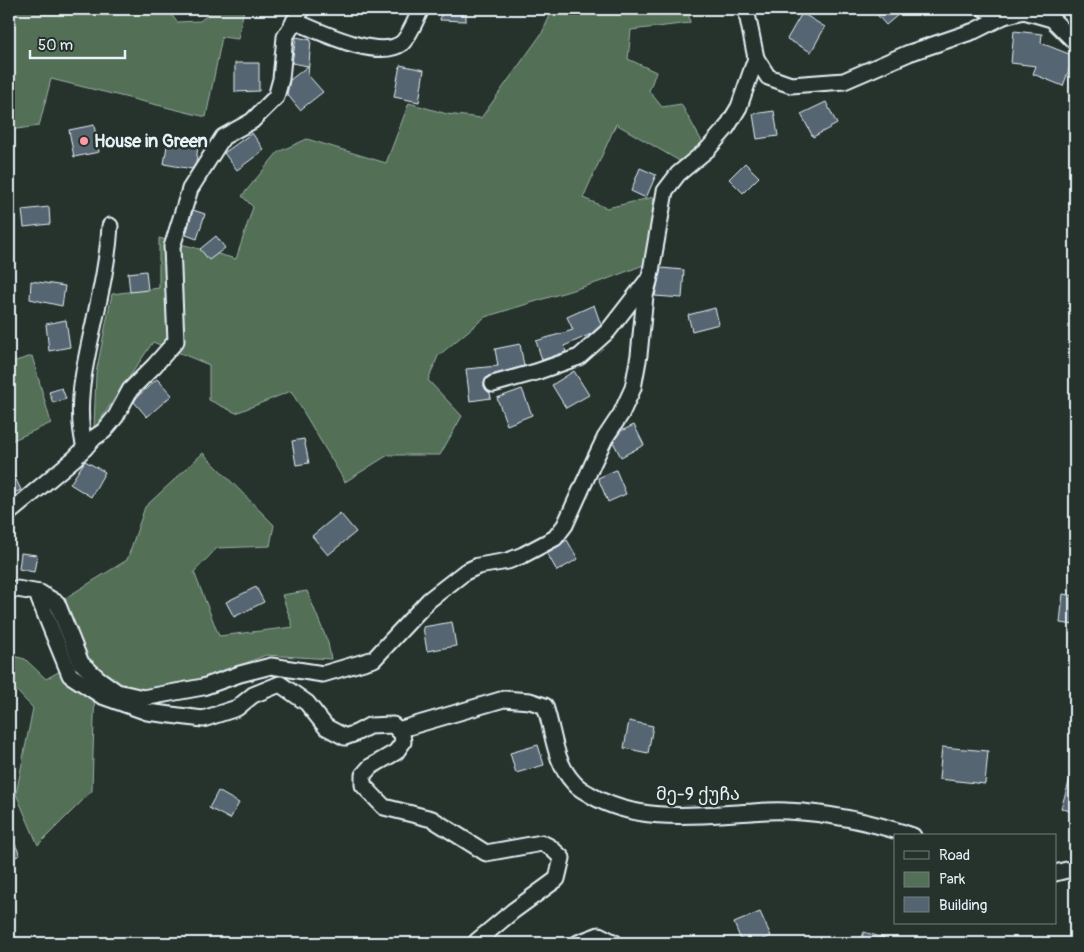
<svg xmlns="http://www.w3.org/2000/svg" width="1084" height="952" viewBox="0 0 1084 952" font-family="Pangolin,'Noto Sans Georgian',sans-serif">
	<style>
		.green { fill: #526f57; stroke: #9db0a8 }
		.building { fill: #546571; stroke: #e8f1f8 }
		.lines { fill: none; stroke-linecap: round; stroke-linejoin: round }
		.minor-casing { stroke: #e8f1f8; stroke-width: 19 }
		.minor { stroke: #26332d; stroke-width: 15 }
		.poi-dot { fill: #ff9aa2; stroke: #26332d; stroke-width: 2 }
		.labels { text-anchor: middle; stroke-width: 5; stroke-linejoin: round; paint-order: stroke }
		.poi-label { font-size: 18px; font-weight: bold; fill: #e8f1f8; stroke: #26332d; text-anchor: start }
		.street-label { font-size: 18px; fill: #e8f1f8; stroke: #26332d }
	</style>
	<rect width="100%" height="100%" fill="#26332d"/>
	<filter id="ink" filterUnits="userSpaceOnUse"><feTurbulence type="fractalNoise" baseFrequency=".02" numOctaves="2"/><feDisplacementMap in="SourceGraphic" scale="10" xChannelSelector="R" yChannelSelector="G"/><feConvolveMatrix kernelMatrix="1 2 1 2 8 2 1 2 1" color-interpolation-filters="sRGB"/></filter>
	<g filter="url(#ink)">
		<g class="green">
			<polygon points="9,9 167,9 177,22 200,21 215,9 244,9 238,39 222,37 206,117 51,79 39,126 9,130"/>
			<polygon points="553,9 688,9 690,23 631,30 628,59 656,72 649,91 662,107 681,104 704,145 683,163 616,124 583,198 607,208 654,197 646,264 602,281 485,317 438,356 428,380 462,416 440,455 388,455 345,482 291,391 236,413 209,400 209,365 153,342 94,429 96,373 112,294 159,288 159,238 236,259 253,207 242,196 278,152 307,139 386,163 409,103 447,114 481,118 542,33"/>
			<polygon points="32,356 51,423 9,442 9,363"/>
			<polygon points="203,453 274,525 270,546 217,548 194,572 219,636 293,627 282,595 307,591 328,643 331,659 266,655 203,680 140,692 117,685 86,661 62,600 127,560 145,507"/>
			<polygon points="9,655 25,659 46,679 74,663 95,683 92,791 38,845 16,794 33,708 9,683"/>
		</g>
		<g class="building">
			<polygon points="442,9 466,9 466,21 440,20"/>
			<polygon points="872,9 905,9 886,25"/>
			<polygon points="802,13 825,27 811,52 787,39"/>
			<polygon points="1014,31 1042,34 1041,43 1074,56 1063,86 1033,74 1036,66 1011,63"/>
			<polygon points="296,37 311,40 308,75 323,92 300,110 287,94 290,80 308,66 292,63"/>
			<polygon points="235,63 259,63 259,91 235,92"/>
			<polygon points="400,65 424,70 419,102 394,97"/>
			<polygon points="826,102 837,124 813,137 801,114"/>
			<polygon points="774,111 778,136 757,139 753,114"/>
			<polygon points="94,125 99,152 74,157 69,130"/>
			<polygon points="252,133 264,150 237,170 224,153"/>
			<polygon points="168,140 198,145 196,163 192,169 164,164"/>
			<polygon points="745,163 759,177 743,193 729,179"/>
			<polygon points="640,168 656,175 646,198 631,191"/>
			<polygon points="49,207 50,224 24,227 22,210"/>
			<polygon points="193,210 205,214 197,239 186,235"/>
			<polygon points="216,236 225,248 209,260 200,249"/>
			<polygon points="661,268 684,270 682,298 655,296"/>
			<polygon points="146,271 148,290 130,292 128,273"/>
			<polygon points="31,281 65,286 62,306 30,299"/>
			<polygon points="594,305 601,325 591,334 564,346 566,352 542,360 536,341 573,330 567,317"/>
			<polygon points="715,308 719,324 692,331 688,315"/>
			<polygon points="66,320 70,347 49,351 46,324"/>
			<polygon points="520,344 524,366 488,376 484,381 484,386 486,390 490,393 491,398 470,401 466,369 498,366 495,349"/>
			<polygon points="574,371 589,395 566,408 552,385"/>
			<polygon points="157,379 172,395 147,417 134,402 138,396"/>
			<polygon points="62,388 66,399 53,403 49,392"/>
			<polygon points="522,389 532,415 507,425 497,398"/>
			<polygon points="634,425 644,445 621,457 613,442 621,431"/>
			<polygon points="304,439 309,463 296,465 292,441"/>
			<polygon points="85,461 105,472 91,497 70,484"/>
			<polygon points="9,465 21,490 9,495"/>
			<polygon points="616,470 626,494 608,502 598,478"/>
			<polygon points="340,513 356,532 328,555 312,536"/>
			<polygon points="567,540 578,559 557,571 547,553"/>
			<polygon points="21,553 37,555 34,572 19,569"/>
			<polygon points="256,587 264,602 234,617 226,602"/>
			<polygon points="1063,594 1075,596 1075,625 1060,623"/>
			<polygon points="452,622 456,646 427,651 423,627"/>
			<polygon points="629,721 653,726 648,753 624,748"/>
			<polygon points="538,745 544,765 516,773 510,753"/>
			<polygon points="942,747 988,751 985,784 939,779"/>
			<polygon points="1073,770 1075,770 1075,813 1061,808"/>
			<polygon points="218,791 239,803 230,819 209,808"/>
			<polygon points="9,831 20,855 9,860"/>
			<polygon points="760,912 771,936 754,943 742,943 734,923"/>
			<polygon points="864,932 893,941 893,943 860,943"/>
		</g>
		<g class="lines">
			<defs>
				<g id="minor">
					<polyline points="746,9 756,58 768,77 791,85 844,81 909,53 974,31 1004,16 1024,11 1052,19 1075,42"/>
					<polyline points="985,9 1004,16"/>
					<path d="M 294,21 C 319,31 378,61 402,43 C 409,37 417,17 421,9"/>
					<polyline points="493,384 536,372 579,357 608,331 646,282"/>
					<path d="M 85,448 C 74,406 85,364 94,323 C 101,291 108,259 110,226"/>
					<polyline points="9,513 75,458 95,437 104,431 116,416 130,390 154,366 176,341 172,247 190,189 223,137 252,121 276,97 281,79 285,37 302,9"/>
					<polyline points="9,590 17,589 40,593 57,603 81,663 99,679 117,692 143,698 203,687 240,674 271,666 323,674 374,659 429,600 465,572 478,566 508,561 523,555 555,538 565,525 594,461 605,438 621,414 633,388 639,355 645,296 650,277 665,191 678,174 708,149 727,127 739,107 756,58"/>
					<polyline points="40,593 39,599 70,675 102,696 147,712 203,719 237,708 253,695 280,684 307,703 326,727 345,737 356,733 369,726 393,725 402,734 403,742 396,752 370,767 363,775 363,785 384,807 432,819 486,853 542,843 550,847 562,858 557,879 513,911 477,941 477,943"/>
					<path d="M 398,730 L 504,699 L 530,701 L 545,706 C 554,733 554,762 574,783 C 578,788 584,791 589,794 C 637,824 699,815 752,812 C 764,811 775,810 787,811 C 830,813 872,822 913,836"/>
					<polyline points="1055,873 1075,868"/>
					<polyline points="578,943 599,935 615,943"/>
				</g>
			</defs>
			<use href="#minor" class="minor-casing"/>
			<use href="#minor" class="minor"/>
		</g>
	</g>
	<circle class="poi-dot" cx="84" cy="141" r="5"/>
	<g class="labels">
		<g class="poi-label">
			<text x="94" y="147">House in Green</text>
		</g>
		<g class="street-label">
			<text x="698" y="800">მე-9 ქუჩა</text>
		</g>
	</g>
	<rect width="1084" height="952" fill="none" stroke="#26332d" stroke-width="30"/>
	<rect x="15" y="15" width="1054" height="922" fill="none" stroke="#e8f1f8" stroke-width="2" filter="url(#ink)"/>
	<rect x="894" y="834" width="162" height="90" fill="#26332d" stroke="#747f7e"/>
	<rect x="904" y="851" width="25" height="8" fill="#26332d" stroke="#747f7e"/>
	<text x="939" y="860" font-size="15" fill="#e8f1f8">Road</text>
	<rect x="904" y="872" width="25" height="15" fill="#526f57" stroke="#747f7e"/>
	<text x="939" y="884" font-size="15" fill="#e8f1f8">Park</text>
	<rect x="904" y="897" width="25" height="15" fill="#546571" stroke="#747f7e"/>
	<text x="939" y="910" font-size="15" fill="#e8f1f8">Building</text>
	<path d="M30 50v8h95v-8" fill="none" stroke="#e8f1f8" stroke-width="2.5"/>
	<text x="38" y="50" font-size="15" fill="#e8f1f8" stroke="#26332d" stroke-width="4" paint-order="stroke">50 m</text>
</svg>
